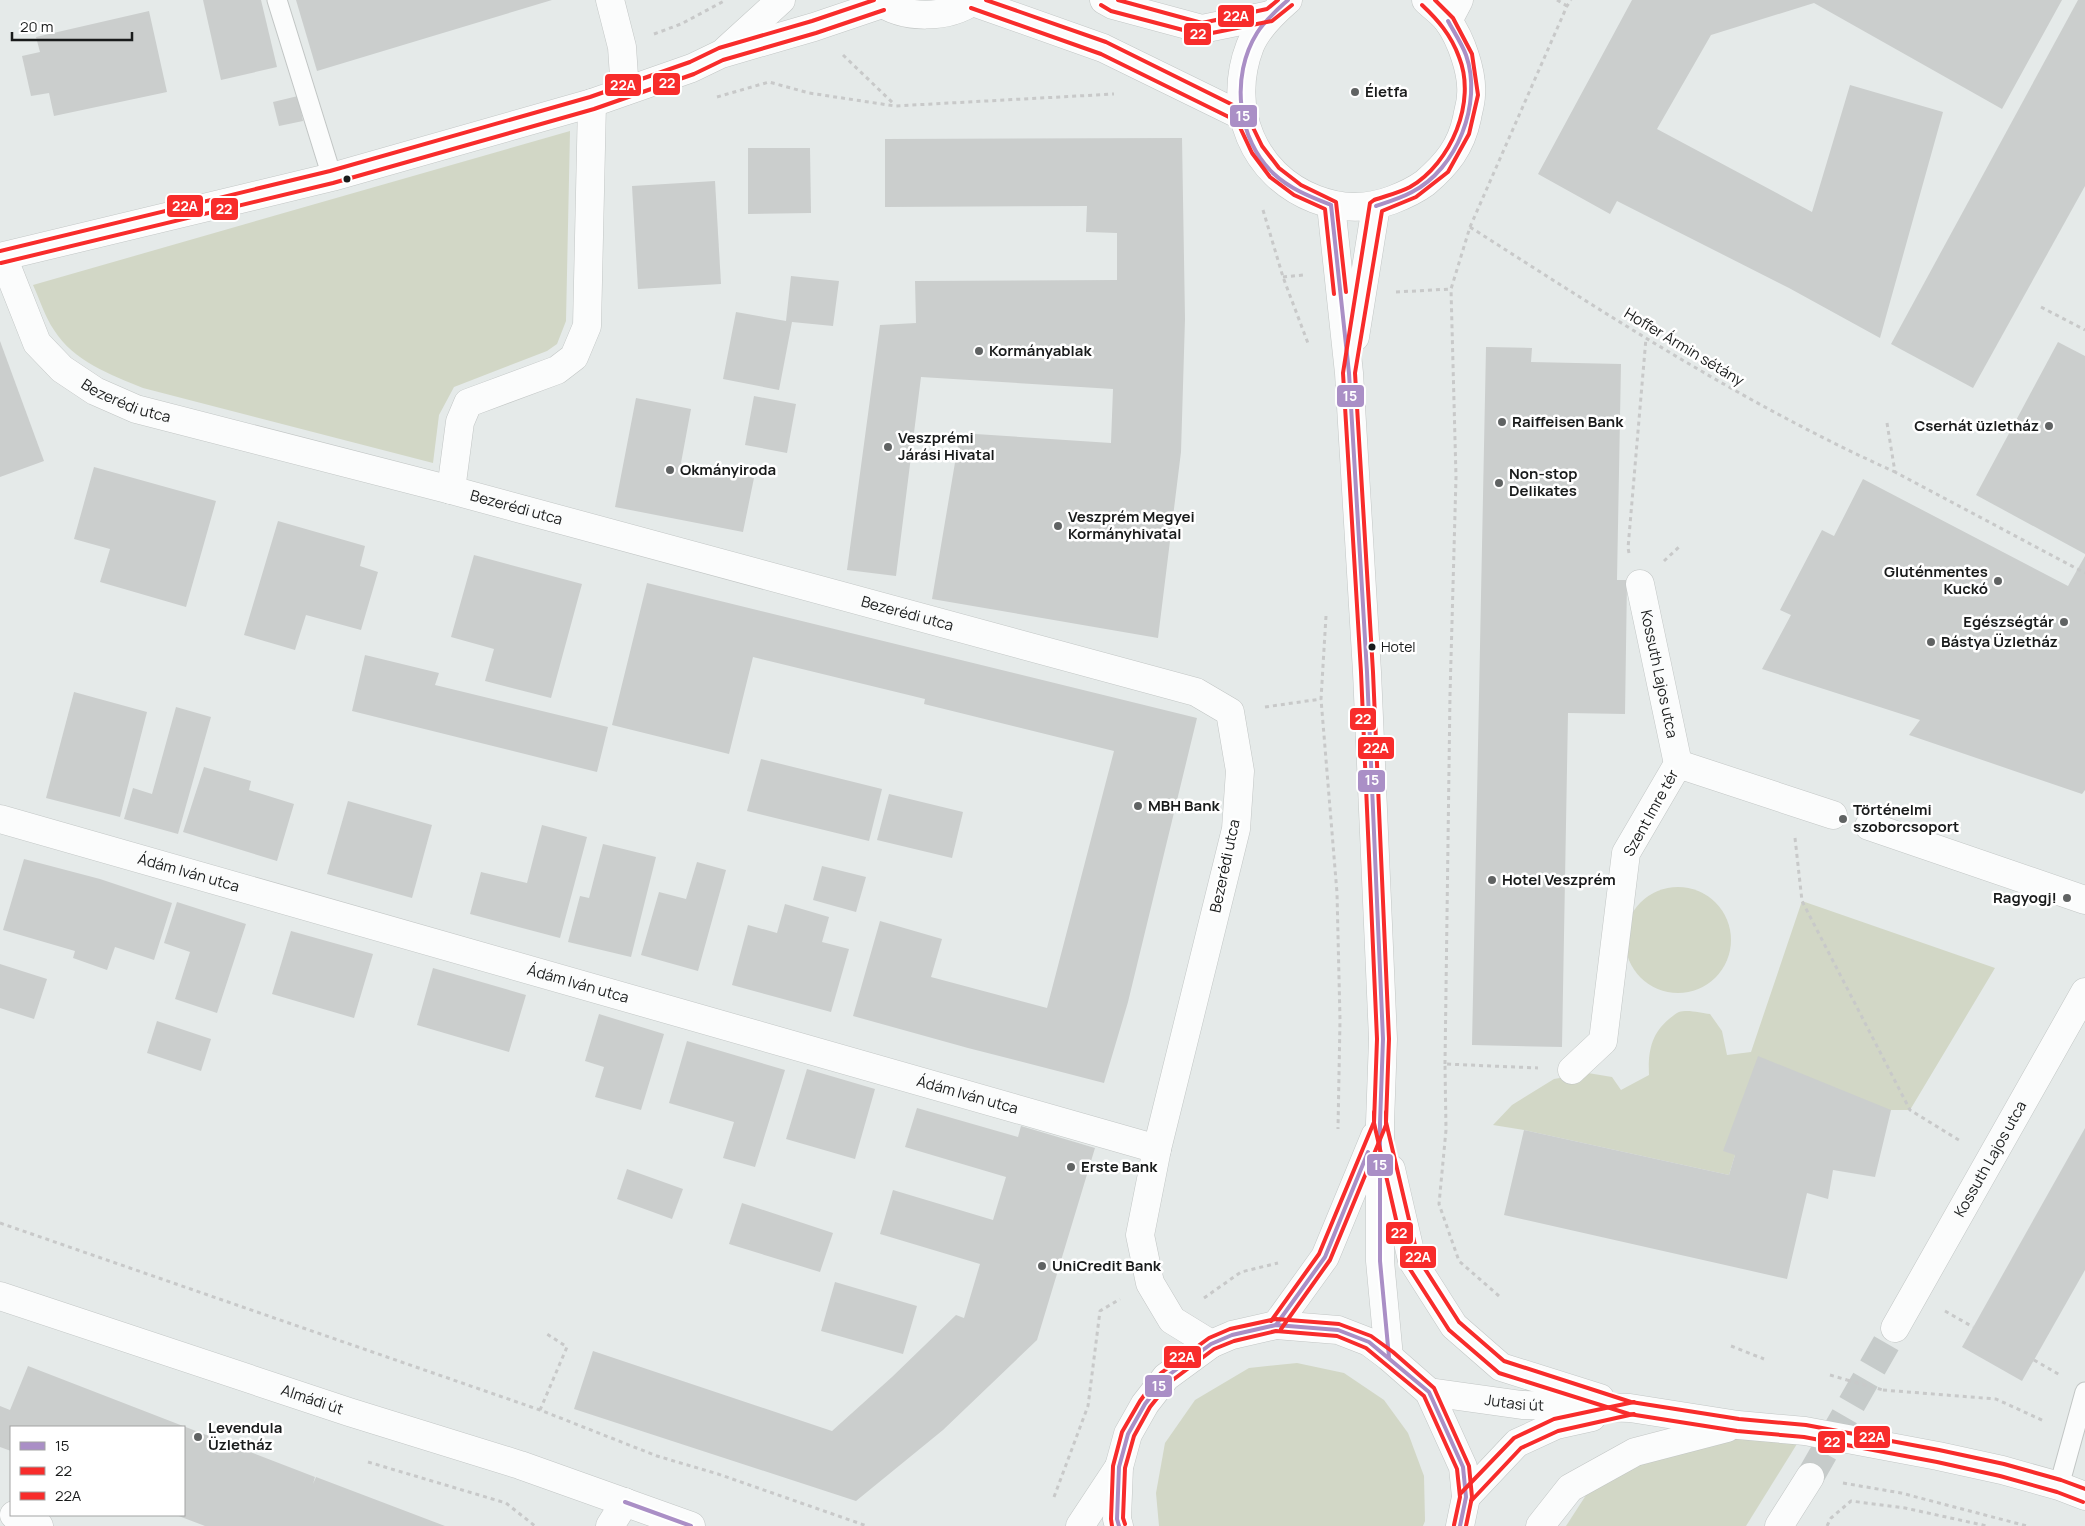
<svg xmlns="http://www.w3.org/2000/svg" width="2085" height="1526" viewBox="0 0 2085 1526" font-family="Manrope,sans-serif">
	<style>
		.green { fill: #d2d7c6 }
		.building { fill: #cbcecd }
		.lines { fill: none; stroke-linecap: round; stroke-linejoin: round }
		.street-tunnel { stroke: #c6cbca; stroke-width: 28; stroke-dasharray: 28 14; stroke-linecap: butt }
		.lane-casing { stroke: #c2c6c5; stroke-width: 21 }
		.street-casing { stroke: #c2c6c5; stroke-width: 29 }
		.secondary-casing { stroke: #c2c6c5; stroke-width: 29 }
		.path { stroke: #c8c9c9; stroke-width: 3; stroke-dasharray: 4 4; stroke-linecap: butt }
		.lane { stroke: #fbfcfc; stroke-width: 19 }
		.street { stroke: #fbfcfc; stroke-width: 28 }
		.secondary { stroke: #fbfcfc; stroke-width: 28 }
		.path-bridge { stroke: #c8c9c9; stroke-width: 3; stroke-dasharray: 4 4; stroke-linecap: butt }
		.bus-1-casing { stroke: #fff; stroke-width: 8 }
		.bus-2-casing { stroke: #fff; stroke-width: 8 }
		.bus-3-casing { stroke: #fff; stroke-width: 8 }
		.bus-1 { stroke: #aa8fc6; stroke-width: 4 }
		.bus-2 { stroke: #f82c2b; stroke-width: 4 }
		.bus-3 { stroke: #f82c2b; stroke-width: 4 }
		.poi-dot { fill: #606363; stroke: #fff; stroke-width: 2 }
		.bus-dot { fill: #191b1b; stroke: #fff; stroke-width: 2 }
		.labels { text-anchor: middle; stroke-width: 5; stroke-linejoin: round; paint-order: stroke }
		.bus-label { font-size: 14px; fill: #191b1b; stroke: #fff; text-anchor: start }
		.poi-label { font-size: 15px; font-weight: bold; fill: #191b1b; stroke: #fff; text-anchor: start }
		.street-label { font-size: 15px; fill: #191b1b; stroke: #fff }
		.line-badge { stroke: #fff; stroke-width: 2 }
		.badge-label { font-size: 14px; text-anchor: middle; font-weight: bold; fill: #fff }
	</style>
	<rect width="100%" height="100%" fill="#e5eae9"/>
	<g class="green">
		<path d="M 570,131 L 566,321 L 557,344 L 547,351 L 454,387 L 439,415 L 433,463 L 143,388 C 111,375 73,361 54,330 C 45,317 40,300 33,285 Z"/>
		<circle cx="1678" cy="940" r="53"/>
		<path d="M 1802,901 L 1995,968 L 1910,1110 L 1891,1110 L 1735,1155 L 1729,1175 L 1524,1130 L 1493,1125 L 1512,1105 L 1554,1079 L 1588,1073 L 1612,1077 L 1621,1090 L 1649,1075 C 1648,1052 1651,1034 1669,1019 C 1672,1017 1676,1013 1679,1012 C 1688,1009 1701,1013 1710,1014 L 1722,1031 L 1727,1055 L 1751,1052 Z"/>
		<polygon points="1297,1363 1344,1373 1384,1400 1408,1433 1424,1476 1425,1521 1423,1526 1159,1526 1156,1493 1165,1443 1195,1400 1249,1368"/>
		<polygon points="1805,1431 1746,1526 1566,1526 1603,1469 1694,1437"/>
	</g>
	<g class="building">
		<polygon points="203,0 261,0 277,67 221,80"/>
		<polygon points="296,0 552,0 317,71"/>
		<polygon points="1632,0 2062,0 2002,109 1814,3 1711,35 1657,129 1812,212 1850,85 1943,112 1880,338 1789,288 1617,201 1610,214 1538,174"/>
		<polygon points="2078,0 2085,0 2085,186 1973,388 1891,344"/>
		<polygon points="149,11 167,92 54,116 49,93 31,96 22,56 40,52 36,37"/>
		<polygon points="298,96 303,121 279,126 273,102"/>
		<polygon points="1182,138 1185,319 1181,452 1158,638 932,599 960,433 1111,443 1113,389 921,377 896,576 847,570 880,325 916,323 915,281 1117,280 1117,233 1086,232 1087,206 885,207 885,139"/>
		<polygon points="748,148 810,148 811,213 748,214"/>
		<polygon points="715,181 721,284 638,289 632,186"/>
		<polygon points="791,276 839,281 833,326 792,322 779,390 723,379 736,312 786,321"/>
		<polygon points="0,341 44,461 0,477"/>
		<polygon points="2058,342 2085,356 2085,554 1976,495"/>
		<polygon points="1486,347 1532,348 1531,362 1621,364 1617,580 1627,580 1625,714 1568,713 1562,1047 1472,1045"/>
		<polygon points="754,396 796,404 787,453 745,445"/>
		<polygon points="636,398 691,409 681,463 754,478 743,532 615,507"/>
		<polygon points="94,467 216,501 186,607 100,582 110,549 74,539"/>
		<polygon points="1863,479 2068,586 2085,556 2085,790 2082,794 1909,735 1920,720 1762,669 1791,615 1780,610 1822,530 1834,536"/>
		<polygon points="278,521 365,546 360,566 378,572 361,630 306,615 295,650 244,635"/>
		<polygon points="474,555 582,584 551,698 485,681 494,649 451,637"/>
		<polygon points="647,583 1197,718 1128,1002 1104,1083 968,1048 853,1016 880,921 942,939 931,977 1047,1008 1114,751 924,704 925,699 753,657 729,754 612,725"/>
		<polygon points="365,655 439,673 435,685 608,727 597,772 352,711"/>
		<polygon points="74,692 147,712 120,817 46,798"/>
		<polygon points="176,707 211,717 178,834 124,819 133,788 152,794"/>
		<polygon points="761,759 882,789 869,841 747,811"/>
		<polygon points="204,767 251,781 249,790 294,804 277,861 183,832"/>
		<polygon points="889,794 963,812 952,858 877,840"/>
		<polygon points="348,801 432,825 412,898 327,874"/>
		<polygon points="542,825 587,837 560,938 470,914 481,872 527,883"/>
		<polygon points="603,844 656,857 631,957 568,942 580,896 589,898"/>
		<polygon points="24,859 100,879 172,903 154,960 115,947 107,970 73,958 75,951 3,930"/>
		<polygon points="697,862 726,870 698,971 641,955 659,892 686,899"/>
		<polygon points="822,866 866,877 856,912 813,900"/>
		<polygon points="177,902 246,924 217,1013 175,999 190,952 164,943"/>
		<polygon points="785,904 829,917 822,942 849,949 831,1012 732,985 748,925 777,933"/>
		<polygon points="291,931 373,954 354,1018 272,994"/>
		<polygon points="0,964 47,979 34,1019 0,1008"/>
		<polygon points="433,968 526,995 509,1052 417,1025"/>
		<polygon points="599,1014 664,1034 641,1110 595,1097 604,1067 585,1061"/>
		<polygon points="157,1021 211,1039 201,1071 147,1053"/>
		<polygon points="687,1041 785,1070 755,1167 723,1158 734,1122 669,1103"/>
		<polygon points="1758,1056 1891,1110 1875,1177 1833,1170 1828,1199 1807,1193 1787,1279 1504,1215 1524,1130 1729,1175 1735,1155 1723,1151"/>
		<polygon points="807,1069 875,1089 855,1159 786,1139"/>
		<polygon points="917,1108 1018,1137 1021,1126 1095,1148 1037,1340 943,1430 856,1501 574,1409 593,1351 832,1431 892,1377 956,1315 964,1318 980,1264 880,1234 893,1190 993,1220 1006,1177 905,1147"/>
		<polygon points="2085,1128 2085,1270 2022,1381 1962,1347"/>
		<polygon points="627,1169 683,1189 672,1219 617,1199"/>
		<polygon points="742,1203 833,1233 820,1272 729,1244"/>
		<polygon points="835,1282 917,1306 903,1354 821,1331"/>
		<polygon points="28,1366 315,1477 313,1484 316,1477 445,1526 205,1526 176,1515 184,1515 184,1427 11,1427 11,1451 0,1447 0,1406 10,1410"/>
	</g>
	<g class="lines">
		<polyline class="street-tunnel" points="1810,1477 1895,1328"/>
		<defs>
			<g id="lane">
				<polyline points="277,0 332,177"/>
				<polyline points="2059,1486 2085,1392"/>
			</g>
			<g id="street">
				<polyline points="610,0 622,47 625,91"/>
				<path id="s1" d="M 3,257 L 37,343 L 62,369 L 95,391 L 136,409 L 451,490 L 1196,692 L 1230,712 L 1240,771 L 1236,829 L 1157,1149 L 1140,1235 L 1150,1283 L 1172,1320 L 1211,1344"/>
				<polyline points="451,490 460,422 468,403 557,370 574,357 587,326 592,103"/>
				<path id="s2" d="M 1640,584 L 1678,764"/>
				<path id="s3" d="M 0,819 L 1157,1149"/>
				<polyline points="1869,826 2085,900"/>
				<polyline points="1572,1070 1603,1041 1626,853 1678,764 1833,815"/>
				<path id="s4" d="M 1895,1328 L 2085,992"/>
				<polyline points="14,1515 39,1526"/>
				<polyline points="610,1526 625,1502"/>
				<polyline points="1779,1526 1810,1477"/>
			</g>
			<g id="secondary">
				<path d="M 877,0 C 904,20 948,19 975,0"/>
				<polyline points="1104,0 1113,5 1202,29 1270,15"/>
				<path d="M 1288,0 C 1273,13 1257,28 1250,46 C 1226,108 1253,175 1315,199 C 1341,209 1365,210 1392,200 C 1405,195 1414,191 1425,183 C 1447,164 1461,147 1467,118 C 1468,111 1471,103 1471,95 C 1473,73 1461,39 1448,21 C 1442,13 1433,7 1426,0"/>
				<polyline points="973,2 1103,48 1242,116"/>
				<polyline points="1448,21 1459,0"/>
				<polyline points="726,50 781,0"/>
				<polyline points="1331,205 1349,373 1367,672 1383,1039 1380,1123 1380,1261 1389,1357"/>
				<polyline points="0,257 332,177 592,103 692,68 721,54 814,27 882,4"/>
				<polyline points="1355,337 1376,206"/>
				<polyline points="1391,1169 1412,1260 1454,1326 1501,1367 1600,1398"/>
				<path id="s5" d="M 0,1296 L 349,1412 L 520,1465 L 691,1526"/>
				<polyline points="1276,1325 1325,1257 1375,1136"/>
				<path id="s6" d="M 1429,1392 L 1522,1405 L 1630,1408 L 1738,1425 L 1805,1431 L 1938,1456 L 2002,1470 L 2059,1486 L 2085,1496"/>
				<polyline points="1466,1497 1517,1443 1556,1425 1592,1417"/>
				<polyline points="1080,1526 1119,1467"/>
				<polyline points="1119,1526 1117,1519 1119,1467 1128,1434 1145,1404 1166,1377 1211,1344 1232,1335 1276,1325 1338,1330 1369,1342 1389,1357 1429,1392 1463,1467 1466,1497 1460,1526"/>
				<polyline points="1540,1526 1570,1488 1635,1452 1727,1428"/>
			</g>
		</defs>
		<use href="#lane" class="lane-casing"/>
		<use href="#street" class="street-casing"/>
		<use href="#secondary" class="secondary-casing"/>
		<g class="path">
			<polyline points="1557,0 1567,6"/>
			<polyline points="654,34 681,24 726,0"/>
			<polyline points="843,55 894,104"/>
			<polyline points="717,97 769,82 809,93 895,106 1114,94"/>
			<polyline points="1263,210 1283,277 1309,346"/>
			<path d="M 1470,227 C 1609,316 1744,404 1895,472"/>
			<polyline points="1283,277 1303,275"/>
			<polyline points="1396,292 1451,289"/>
			<polyline points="2041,307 2085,330"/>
			<polyline points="1887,423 1895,472 2085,573"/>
			<polyline points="1629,553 1628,548 1646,338"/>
			<polyline points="1664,561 1680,546"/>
			<polyline points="1326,616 1321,699 1337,893 1340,1020 1338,1129"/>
			<polyline points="1265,707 1321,699"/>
			<polyline points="1795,838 1802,901 1910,1110 1962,1142"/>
			<polyline points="1445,1064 1450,695 1456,477 1451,289 1470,227 1567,6 1571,0"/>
			<polyline points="0,1223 540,1410 657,1456 718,1474 867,1526"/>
			<polyline points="1499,1296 1459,1261 1439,1204 1446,1130 1445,1064 1538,1068"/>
			<polyline points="1204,1298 1241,1272 1278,1263"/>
			<polyline points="1945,1311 1973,1327"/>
			<polyline points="1731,1346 1764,1359"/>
			<polyline points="2034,1360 2060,1375"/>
			<polyline points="1830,1375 1847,1380"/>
			<polyline points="1883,1390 1996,1399 2044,1421"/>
			<polyline points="540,1410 567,1347 547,1334"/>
			<polyline points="368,1462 506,1503 535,1526"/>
			<polyline points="1843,1483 1901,1493 2027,1526"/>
			<polyline points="1054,1497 1088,1406 1100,1311 1120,1299"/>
			<polyline points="1827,1526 1831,1518 1851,1501 1905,1508 1987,1526"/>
		</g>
		<use href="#lane" class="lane"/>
		<use href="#street" class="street"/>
		<use href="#secondary" class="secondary"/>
		<polyline class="path-bridge" points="1847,1380 1883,1390"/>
		<defs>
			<g id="bus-1">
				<path d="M 1288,0 C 1277,10 1265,20 1257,33 C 1230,76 1237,140 1274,174 C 1290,189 1311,197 1331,205"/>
				<polyline points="1331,205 1349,373 1367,672 1383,1039 1380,1123 1380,1261 1389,1357"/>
				<path d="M 1376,206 C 1388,202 1401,198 1412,192 C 1457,169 1483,103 1466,55 C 1462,44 1454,32 1448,21"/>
				<polyline points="1276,1325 1325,1257 1368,1152"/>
				<polyline points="625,1502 691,1526"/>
				<polyline points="1119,1526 1117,1519 1119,1467 1128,1434 1145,1404 1166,1377 1211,1344 1232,1335 1276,1325 1338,1330 1369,1342 1429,1392 1463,1467 1466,1497 1460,1526"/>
			</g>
			<g id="bus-2">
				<polyline points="1101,5 1111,11 1202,35 1272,21 1292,5"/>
				<path d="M 1422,5 C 1438,20 1451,35 1459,57 C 1477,102 1451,163 1410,187 C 1399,193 1385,196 1374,200 L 1370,203 L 1343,373 L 1361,672 L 1377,1039 L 1374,1123 L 1406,1263 L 1449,1330 L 1499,1373 L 1629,1414 L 1737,1431 L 1804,1437 L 1937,1462 L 2000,1476 L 2057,1492 L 2083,1502"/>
				<polyline points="971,8 1101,54 1237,121 1252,153 1270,177 1294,195 1325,209 1334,294"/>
				<polyline points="1,263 333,183 594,109 694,74 723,60 816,33 884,10"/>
				<polyline points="1281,1329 1330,1260 1386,1125 1386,1112"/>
				<polyline points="1471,1501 1521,1448 1558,1431 1634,1414"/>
				<polyline points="1125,1524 1123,1518 1125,1468 1134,1436 1150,1407 1170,1382 1214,1349 1234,1341 1276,1331 1337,1336 1366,1348 1424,1396 1457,1469 1460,1497 1454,1525"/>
			</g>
			<g id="bus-3">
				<polyline points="986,0 1106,42 1245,111 1262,146 1279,168 1301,185 1336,202 1346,292"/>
				<polyline points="1118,0 1202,23 1267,9 1278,0"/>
				<polyline points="1435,0 1453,18 1472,54 1478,95 1469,134 1448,172 1416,197 1382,211 1355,373 1373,672 1389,1039 1386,1122 1418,1258 1459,1322 1504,1361 1631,1402 1739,1419 1806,1425 1939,1450 2004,1464 2061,1480 2085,1489"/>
				<polyline points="0,251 330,171 590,97 690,62 719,48 812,21 874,0"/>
				<polyline points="1271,1321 1319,1254 1374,1122 1374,1112"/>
				<polyline points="1461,1493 1514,1438 1554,1419 1634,1402"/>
				<polyline points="1112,1526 1111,1519 1113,1466 1122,1432 1140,1401 1161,1373 1209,1338 1230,1329 1276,1319 1339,1324 1371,1336 1393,1352 1434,1388 1469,1466 1472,1497 1466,1526"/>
			</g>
		</defs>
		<use href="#bus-1" class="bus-1-casing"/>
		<use href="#bus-2" class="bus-2-casing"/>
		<use href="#bus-3" class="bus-3-casing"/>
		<use href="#bus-1" class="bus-1"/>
		<use href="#bus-2" class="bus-2"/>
		<use href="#bus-3" class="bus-3"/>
	</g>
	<g class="poi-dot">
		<circle cx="1355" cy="92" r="5"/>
		<circle cx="979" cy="351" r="5"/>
		<circle cx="1502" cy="422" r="5"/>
		<circle cx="2049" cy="426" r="5"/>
		<circle cx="888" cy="447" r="5"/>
		<circle cx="670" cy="470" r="5"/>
		<circle cx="1499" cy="483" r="5"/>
		<circle cx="1058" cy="526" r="5"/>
		<circle cx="1998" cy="581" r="5"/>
		<circle cx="2064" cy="622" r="5"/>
		<circle cx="1931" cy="642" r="5"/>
		<circle cx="1138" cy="806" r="5"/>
		<circle cx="1843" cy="819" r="5"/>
		<circle cx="1492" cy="880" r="5"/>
		<circle cx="2067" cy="898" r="5"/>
		<circle cx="1071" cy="1167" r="5"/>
		<circle cx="1042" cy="1266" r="5"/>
		<circle cx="198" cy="1437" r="5"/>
	</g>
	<g class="bus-dot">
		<circle cx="347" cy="179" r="4.5"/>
		<circle cx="1372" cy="647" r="4.5"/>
	</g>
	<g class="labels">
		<g class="bus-label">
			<text x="1381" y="652">Hotel</text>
		</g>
		<g class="poi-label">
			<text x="1365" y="97">Életfa</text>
			<text x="989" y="356">Kormányablak</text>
			<text x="1512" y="427">Raiffeisen Bank</text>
			<text x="2039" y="431" text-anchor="end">Cserhát üzletház</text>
			<text x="898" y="443">Veszprémi<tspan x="898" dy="17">Járási Hivatal</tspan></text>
			<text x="680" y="475">Okmányiroda</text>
			<text x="1509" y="479">Non-stop<tspan x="1509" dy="17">Delikates</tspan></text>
			<text x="1068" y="522">Veszprém Megyei<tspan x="1068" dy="17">Kormányhivatal</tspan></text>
			<text x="1988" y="577" text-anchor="end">Gluténmentes<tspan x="1988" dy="17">Kuckó</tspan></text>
			<text x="2054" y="627" text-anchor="end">Egészségtár</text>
			<text x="1941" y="647">Bástya Üzletház</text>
			<text x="1148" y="811">MBH Bank</text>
			<text x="1853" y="815">Történelmi<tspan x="1853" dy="17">szoborcsoport</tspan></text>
			<text x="1502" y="885">Hotel Veszprém</text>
			<text x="2057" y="903" text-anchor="end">Ragyogj!</text>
			<text x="1081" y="1172">Erste Bank</text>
			<text x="1052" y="1271">UniCredit Bank</text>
			<text x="208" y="1433">Levendula<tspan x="208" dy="17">Üzletház</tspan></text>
		</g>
		<g class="street-label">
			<text transform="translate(1684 347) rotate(31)" y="5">Hoffer Ármin sétány</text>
			<text dy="5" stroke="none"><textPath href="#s1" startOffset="201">Bezerédi utca</textPath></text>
			<text dy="5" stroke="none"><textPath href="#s1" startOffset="606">Bezerédi utca</textPath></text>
			<text dy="5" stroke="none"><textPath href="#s1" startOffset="1011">Bezerédi utca</textPath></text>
			<text dy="5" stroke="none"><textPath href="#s2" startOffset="92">Kossuth Lajos utca</textPath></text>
			<text transform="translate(1651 813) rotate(-61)" y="5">Szent Imre tér</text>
			<text transform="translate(1225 866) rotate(-78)" y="5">Bezerédi utca</text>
			<text dy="5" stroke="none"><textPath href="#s3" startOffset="196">Ádám Iván utca</textPath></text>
			<text dy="5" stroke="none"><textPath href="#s3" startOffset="601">Ádám Iván utca</textPath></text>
			<text dy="5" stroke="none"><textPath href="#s3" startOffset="1006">Ádám Iván utca</textPath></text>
			<text dy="5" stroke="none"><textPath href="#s4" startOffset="194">Kossuth Lajos utca</textPath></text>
			<text dy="5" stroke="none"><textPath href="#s5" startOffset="329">Almádi út</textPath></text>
			<text dy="5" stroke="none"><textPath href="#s6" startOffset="86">Jutasi út</textPath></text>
		</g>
	</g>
	<g class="line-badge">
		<rect x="1217" y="4" width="38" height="24" rx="5" fill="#f82c2b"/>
		<rect x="1183" y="22" width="29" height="24" rx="5" fill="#f82c2b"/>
		<rect x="652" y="72" width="29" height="24" rx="5" fill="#f82c2b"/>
		<rect x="604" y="73" width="38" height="24" rx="5" fill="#f82c2b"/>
		<rect x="1229" y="104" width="29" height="24" rx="5" fill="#aa8fc6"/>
		<rect x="166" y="194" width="38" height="24" rx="5" fill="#f82c2b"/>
		<rect x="210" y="197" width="29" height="24" rx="5" fill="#f82c2b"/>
		<rect x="1336" y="384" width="29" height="24" rx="5" fill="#aa8fc6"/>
		<rect x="1349" y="707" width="28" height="24" rx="5" fill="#f82c2b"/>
		<rect x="1357" y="736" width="38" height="24" rx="5" fill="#f82c2b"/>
		<rect x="1357" y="769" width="29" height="24" rx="5" fill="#aa8fc6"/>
		<rect x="1366" y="1153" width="28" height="24" rx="5" fill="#aa8fc6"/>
		<rect x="1385" y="1221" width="29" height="24" rx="5" fill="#f82c2b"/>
		<rect x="1399" y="1245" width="38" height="24" rx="5" fill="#f82c2b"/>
		<rect x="1163" y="1345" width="39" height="24" rx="5" fill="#f82c2b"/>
		<rect x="1144" y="1374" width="29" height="24" rx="5" fill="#aa8fc6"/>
		<rect x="1853" y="1425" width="38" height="24" rx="5" fill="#f82c2b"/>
		<rect x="1817" y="1430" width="29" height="24" rx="5" fill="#f82c2b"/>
	</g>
	<g class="badge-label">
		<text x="1236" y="21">22A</text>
		<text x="1198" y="39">22</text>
		<text x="667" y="88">22</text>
		<text x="623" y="90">22A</text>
		<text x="1243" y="121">15</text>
		<text x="185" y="211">22A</text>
		<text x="224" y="214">22</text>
		<text x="1350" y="401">15</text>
		<text x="1363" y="724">22</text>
		<text x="1376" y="753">22A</text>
		<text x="1372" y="785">15</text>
		<text x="1380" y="1170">15</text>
		<text x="1399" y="1238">22</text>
		<text x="1418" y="1262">22A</text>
		<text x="1182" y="1362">22A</text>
		<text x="1159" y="1391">15</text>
		<text x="1872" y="1442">22A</text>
		<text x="1832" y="1447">22</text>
	</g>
	<rect x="10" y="1426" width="175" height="90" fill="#ffffff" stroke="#a3a4a4"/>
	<rect x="20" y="1442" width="25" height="8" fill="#aa8fc6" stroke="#a3a4a4"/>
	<text x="55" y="1451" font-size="15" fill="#191b1b">15</text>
	<rect x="20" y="1467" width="25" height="8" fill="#f82c2b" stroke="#a3a4a4"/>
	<text x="55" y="1476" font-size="15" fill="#191b1b">22</text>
	<rect x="20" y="1492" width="25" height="8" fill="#f82c2b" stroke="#a3a4a4"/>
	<text x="55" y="1501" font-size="15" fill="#191b1b">22A</text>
	<path d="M12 32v8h120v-8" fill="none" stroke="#191b1b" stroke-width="2.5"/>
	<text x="20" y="32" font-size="15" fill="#191b1b" stroke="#ffffff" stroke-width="4" paint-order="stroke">20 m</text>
</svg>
